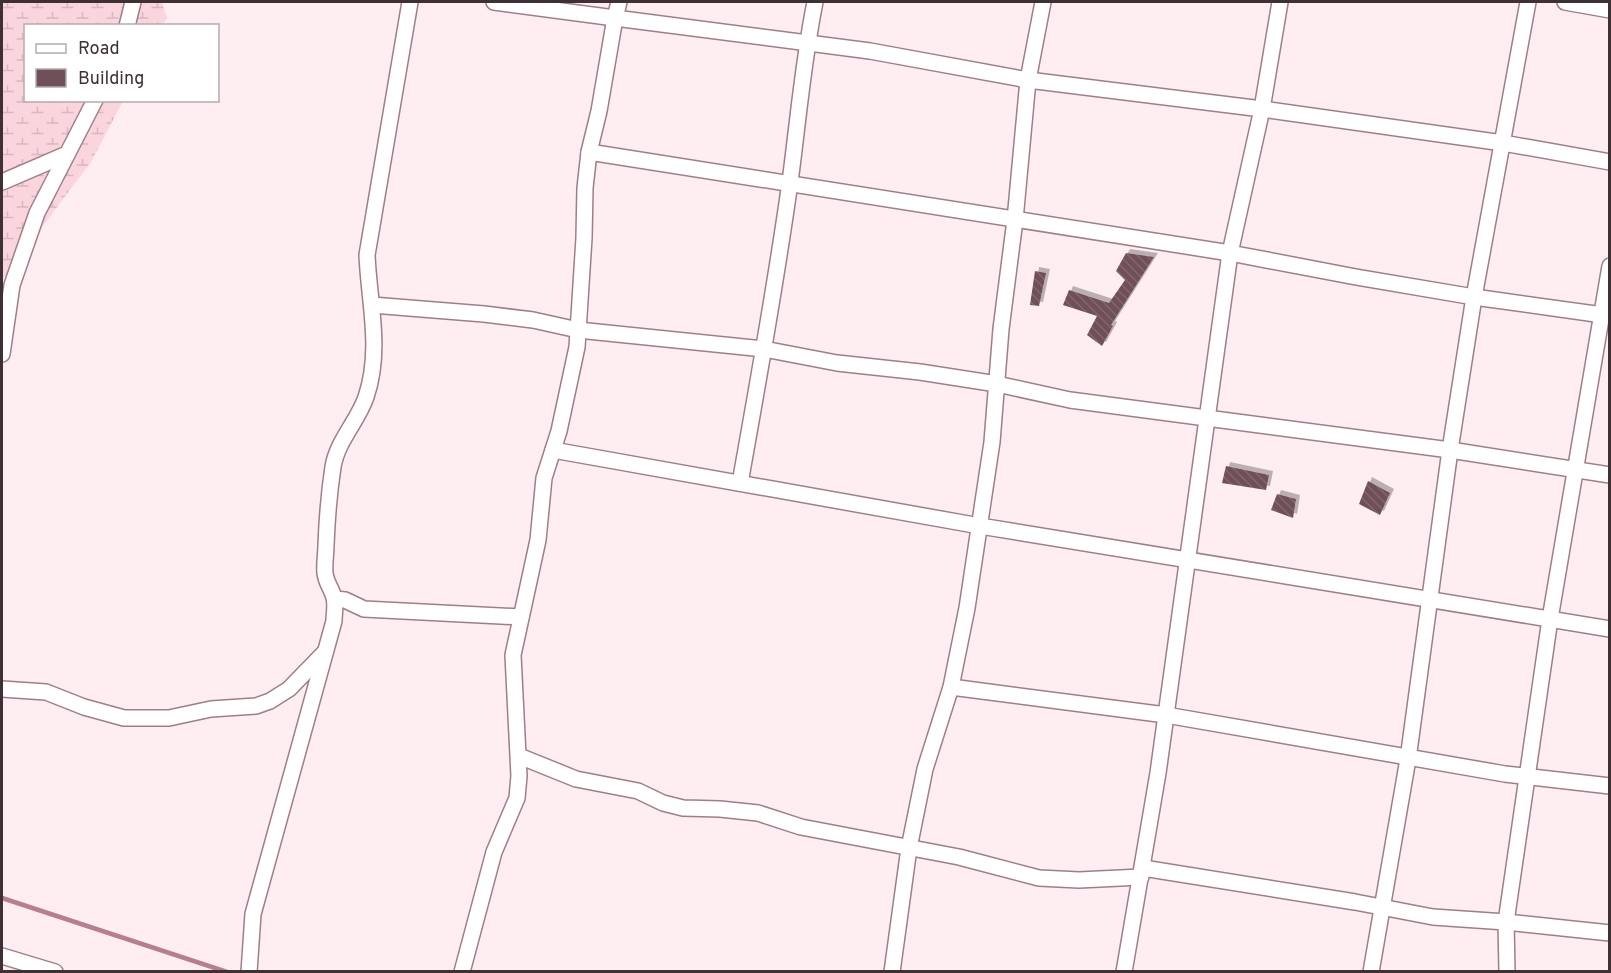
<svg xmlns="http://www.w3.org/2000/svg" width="1611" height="973" viewBox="0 0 1611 973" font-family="Overpass,sans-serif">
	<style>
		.wetland { fill: url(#wetland-marsh) }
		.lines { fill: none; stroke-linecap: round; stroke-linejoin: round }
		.stream { stroke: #b77f8e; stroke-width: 4.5 }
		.building { fill: url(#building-back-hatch); filter: url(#shadow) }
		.minor-casing { stroke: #a07e87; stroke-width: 18 }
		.minor { stroke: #fff; stroke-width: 15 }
	</style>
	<defs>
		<pattern id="wetland-marsh" width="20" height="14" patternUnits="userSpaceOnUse" patternTransform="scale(1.5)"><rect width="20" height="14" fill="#fbd5de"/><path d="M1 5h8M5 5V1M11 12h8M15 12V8" fill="none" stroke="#d8b7bf"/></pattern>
		<pattern id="building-back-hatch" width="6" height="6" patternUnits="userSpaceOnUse" patternTransform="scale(1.5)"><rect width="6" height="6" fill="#6f4f58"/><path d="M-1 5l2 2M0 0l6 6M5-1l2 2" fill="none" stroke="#80666d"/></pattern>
		<filter id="shadow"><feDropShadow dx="4" dy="-4" stdDeviation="0" flood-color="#0004"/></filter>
	</defs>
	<rect width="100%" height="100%" fill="#feeef1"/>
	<polygon class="wetland" points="2,2 162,2 167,18 163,25 26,26 26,100 123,101 91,162 2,280"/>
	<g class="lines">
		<polyline class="stream" points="2,898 227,972"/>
	</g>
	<g class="building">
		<polygon points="1126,253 1154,257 1111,325 1113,326 1102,346 1087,335 1097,316 1063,305 1069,290 1109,303 1125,280 1116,271"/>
		<polygon points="1035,271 1046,273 1039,306 1030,305"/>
		<polygon points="1226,466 1269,475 1266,490 1222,483"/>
		<polygon points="1368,481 1390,493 1380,515 1359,504"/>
		<polygon points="1277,494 1296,499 1293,518 1271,510"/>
	</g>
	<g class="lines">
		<defs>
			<g id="minor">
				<polyline points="494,2 615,18 619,2"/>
				<polyline points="1565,2 1610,10"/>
				<polyline points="127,26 133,2"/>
				<polyline points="589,152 1230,253 1356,277 1474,297 1610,316"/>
				<polyline points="2,182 67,154"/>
				<polyline points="372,305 484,314 533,320 578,330 764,349 837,363 920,372 997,384 1070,400 1450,450 1610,475"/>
				<polyline points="2,354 12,285 37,213 95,100"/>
				<polyline points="553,450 980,526 1610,629"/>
				<path d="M 740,483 C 758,383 776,283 790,182 C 798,122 803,61 815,2"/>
				<polyline points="335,599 345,600 364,609 521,617"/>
				<polyline points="951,687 1166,715 1505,774 1610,786"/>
				<polyline points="2,689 46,692 84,707 124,718 169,718 211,709 256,706 270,701 289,689 324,653"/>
				<polyline points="519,756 576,779 638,791 663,803 683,808 720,809 758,813 801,827 959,857 1039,878 1079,880 1141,877"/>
				<polyline points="1143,868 1355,902 1433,917 1506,922 1610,933"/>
				<polyline points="2,956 55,972"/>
				<path d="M 249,972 L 253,914 L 334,621 C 334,614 336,605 334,598 C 332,589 326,583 325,573 C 324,564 326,554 326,545 C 327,519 329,493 333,467 C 337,441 358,421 366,397 C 382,350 369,303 367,255 L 410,2"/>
				<polyline points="462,972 494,852 517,798 519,776 513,655 538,540 544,478 559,431 577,347 584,238 585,188 589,152 599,111 615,18 870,51 1028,80 1262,109 1503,143 1610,162"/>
				<polyline points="892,972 909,848 925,769 951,687 967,608 992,442 1001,329 1015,220 1028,80 1043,2"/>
				<polyline points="1124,972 1158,773 1230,253 1262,109 1280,2"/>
				<polyline points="1371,972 1408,759 1450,450 1474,297 1528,2"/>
				<polyline points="1507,972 1506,922 1550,619 1610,266"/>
			</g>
		</defs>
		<use href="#minor" class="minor-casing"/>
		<use href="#minor" class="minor"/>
	</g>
	<rect width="1611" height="973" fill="none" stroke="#3f3034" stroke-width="6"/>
	<rect x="24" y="24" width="195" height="78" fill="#ffffff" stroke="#b2acae" stroke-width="1.5"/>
	<rect x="36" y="44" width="30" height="9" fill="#ffffff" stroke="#b2acae" stroke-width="1.5"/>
	<text x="78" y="54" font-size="18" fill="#3f3034">Road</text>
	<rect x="36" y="69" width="30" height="18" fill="#6f4f58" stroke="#b2acae" stroke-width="1.5"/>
	<text x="78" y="84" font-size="18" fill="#3f3034">Building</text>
</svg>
